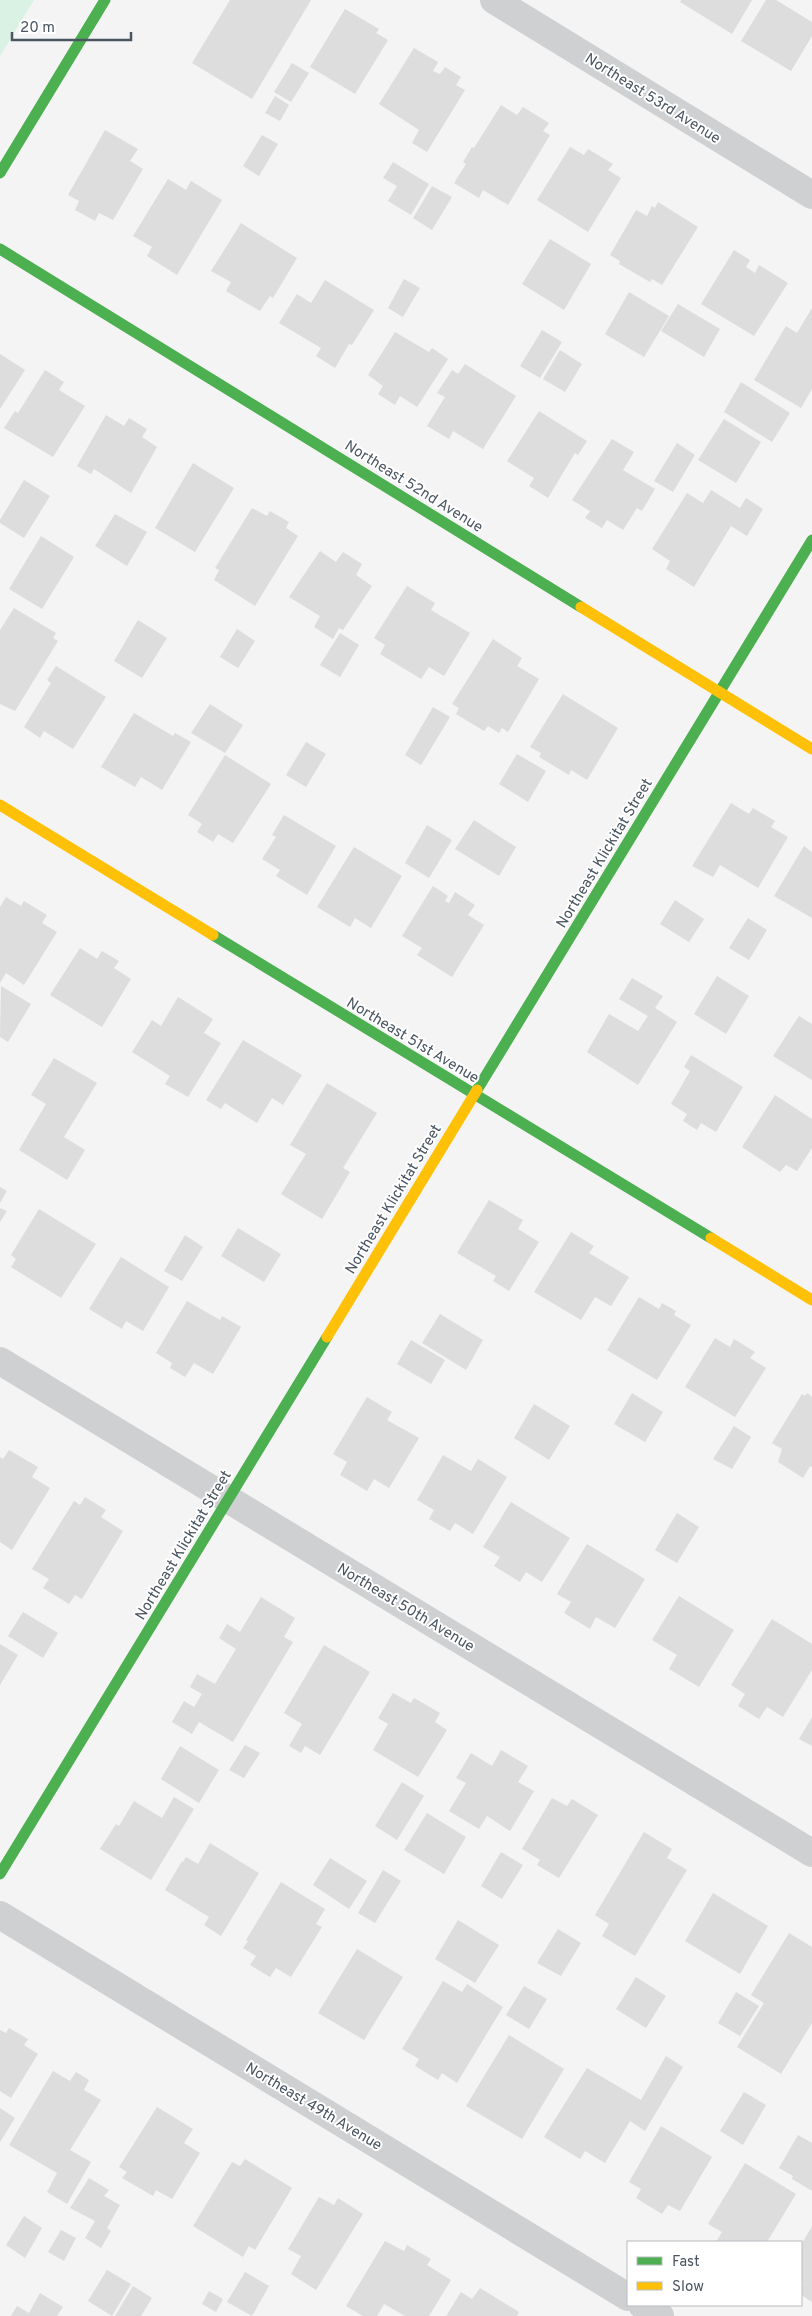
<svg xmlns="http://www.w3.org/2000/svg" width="812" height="2316" viewBox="0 0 812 2316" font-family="Overpass,sans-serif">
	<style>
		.green { fill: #d9f2e3 }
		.building { fill: #ddddde }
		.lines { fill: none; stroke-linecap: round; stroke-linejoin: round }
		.street { stroke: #ced0d2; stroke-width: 28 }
		.fast { stroke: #4caf50; stroke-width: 11 }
		.slow { stroke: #ffc107; stroke-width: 11 }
		.labels { text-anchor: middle; stroke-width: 4; stroke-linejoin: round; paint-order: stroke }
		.street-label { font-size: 15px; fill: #4a5661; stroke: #fff }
	</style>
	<rect width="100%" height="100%" fill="#f4f4f4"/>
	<polygon class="green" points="0,0 34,0 0,56"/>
	<g class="building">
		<polygon points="230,0 311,0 252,99 192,63"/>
		<polygon points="681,0 752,0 732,34 680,2"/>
		<polygon points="766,0 776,0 812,22 812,36 791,71 741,41"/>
		<polygon points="345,9 379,29 376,33 388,40 355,94 310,67"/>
		<polygon points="414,48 438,62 433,71 440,74 445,67 461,77 456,85 465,90 427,152 412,143 419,130 379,104"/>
		<polygon points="292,63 309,73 291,102 274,92"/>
		<polygon points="275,96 289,105 280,121 265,113"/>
		<polygon points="501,105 517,115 523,107 549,123 543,131 550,135 508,205 483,190 479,198 454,183 466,164 463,162 472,147 474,148"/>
		<polygon points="105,130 138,149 130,161 143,169 113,220 99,213 95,221 75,210 79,201 68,195"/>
		<polygon points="262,135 278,144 259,176 243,166"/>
		<polygon points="570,147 584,155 588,149 613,164 608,170 621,178 588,232 537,200"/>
		<polygon points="393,162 429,184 411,215 388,201 397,186 383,178"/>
		<polygon points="168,179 186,190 191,181 222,200 177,275 147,256 152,247 133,236"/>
		<polygon points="432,186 452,197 432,230 413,218"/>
		<polygon points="658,202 698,227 662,285 652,279 650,282 619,264 620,261 610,255 636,210 647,216 652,206 655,208"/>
		<polygon points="241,223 297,258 273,298 270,296 260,311 226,291 231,282 211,271"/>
		<polygon points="550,239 591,264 564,310 522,284"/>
		<polygon points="734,250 750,260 746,267 755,273 759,265 788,283 754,336 701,304"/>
		<polygon points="404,279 420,288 403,317 388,308"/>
		<polygon points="325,280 374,310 352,345 349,344 335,368 316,356 321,348 279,323 297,294 311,303"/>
		<polygon points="629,292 669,316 644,357 605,334"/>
		<polygon points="678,304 720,329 704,357 661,331"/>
		<polygon points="812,308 812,389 801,408 754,380 786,326 797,333"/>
		<polygon points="542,330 562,342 540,378 520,366"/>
		<polygon points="395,332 429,352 432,348 448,359 417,407 400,396 395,405 378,394 383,386 368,375"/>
		<polygon points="560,350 582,364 565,392 543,379"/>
		<polygon points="0,354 25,370 0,409"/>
		<polygon points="465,364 516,396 483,449 453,431 449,439 427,426 445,397 437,393 452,370 458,374"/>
		<polygon points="45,370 64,382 59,390 85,406 53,457 4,428 15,411 18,413"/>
		<polygon points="741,382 790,413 772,442 724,412"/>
		<polygon points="539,411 587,441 578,455 575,453 548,498 529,486 534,478 507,461"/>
		<polygon points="106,415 124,426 129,418 147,429 142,437 157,447 131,493 94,469 91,474 77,466"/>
		<polygon points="724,419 761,442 736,483 698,460"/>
		<polygon points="612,439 634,452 623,470 655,489 642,511 637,508 623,530 607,520 602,528 585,518 590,511 572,500"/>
		<polygon points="677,443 695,455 673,492 654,481"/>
		<polygon points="193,463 234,488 195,552 155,528"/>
		<polygon points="24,480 50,496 24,538 0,523 0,520"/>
		<polygon points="711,490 740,508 746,498 763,509 747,536 731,526 694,587 666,569 670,561 652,549 687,493 703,503"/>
		<polygon points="252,508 267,516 270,511 289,522 286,528 298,536 255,606 214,580 219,570 215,568"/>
		<polygon points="115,514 147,532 127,566 95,546"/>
		<polygon points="41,536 74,557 42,609 9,589"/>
		<polygon points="320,551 336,562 343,552 362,564 356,575 372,586 343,630 339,628 333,639 314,627 320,616 289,597"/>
		<polygon points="407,586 435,603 431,610 470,633 444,676 429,667 421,679 380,654 385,645 374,638"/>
		<polygon points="14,608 56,633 53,638 58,641 15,711 0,704 0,630"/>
		<polygon points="138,620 167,638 142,678 114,661"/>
		<polygon points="237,629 255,641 238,668 220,657"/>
		<polygon points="340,633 359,645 340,677 320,665"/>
		<polygon points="493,639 522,658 517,666 539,679 508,732 502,728 499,733 488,726 484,731 456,714 459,708 452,704"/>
		<polygon points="56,666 106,697 73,749 44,731 40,738 24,727 51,683 47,680"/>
		<polygon points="563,694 618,728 587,780 571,770 569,775 539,757 541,753 530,747"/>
		<polygon points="210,704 243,725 225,753 191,733"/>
		<polygon points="433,707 450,717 421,765 405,755"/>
		<polygon points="134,713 173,736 175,733 191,742 162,790 141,777 135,787 101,767"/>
		<polygon points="306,742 326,754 306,787 286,775"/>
		<polygon points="517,754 546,771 528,802 499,784"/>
		<polygon points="225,755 271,784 233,843 218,834 213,842 197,832 202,824 188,815"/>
		<polygon points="731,803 749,814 753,808 775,821 771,827 788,837 758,888 720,865 713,877 692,866"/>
		<polygon points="284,815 336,846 307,895 276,876 280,870 262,859 276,837 272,835"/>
		<polygon points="474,820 516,847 499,876 455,849"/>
		<polygon points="427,825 452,840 429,878 405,863"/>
		<polygon points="804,846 812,852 812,918 774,896"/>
		<polygon points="354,847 402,876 371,928 355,918 350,927 317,907"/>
		<polygon points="433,886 448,896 445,901 449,903 455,892 475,905 468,915 484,925 452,977 417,955 422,948 402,936"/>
		<polygon points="6,897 21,906 24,901 47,915 42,923 57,932 24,985 6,973 0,983 0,907"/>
		<polygon points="675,900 704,919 689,942 660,924"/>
		<polygon points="748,918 767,930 749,960 729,948"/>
		<polygon points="80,948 97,959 102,951 119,961 114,968 131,979 102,1027 50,995"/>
		<polygon points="717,976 749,996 726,1034 694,1014"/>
		<polygon points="632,978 663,996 655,1008 677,1022 638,1085 587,1052 609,1014 638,1031 648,1016 619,999"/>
		<polygon points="1,986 31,1004 8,1042 0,1037"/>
		<polygon points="178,997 213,1019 204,1033 221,1043 188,1097 165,1084 170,1076 132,1052 152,1020 161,1026"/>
		<polygon points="799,1016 812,1024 812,1080 773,1056"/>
		<polygon points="243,1040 302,1075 283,1105 272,1098 257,1123 225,1103 221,1109 206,1100"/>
		<polygon points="691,1055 743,1087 716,1132 701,1123 697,1130 683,1121 687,1114 671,1104 690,1071 684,1067"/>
		<polygon points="54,1058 97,1083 64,1137 85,1150 67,1180 19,1150 46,1104 31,1095"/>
		<polygon points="327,1083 377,1113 343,1168 350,1172 322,1219 281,1194 306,1154 290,1145"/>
		<polygon points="775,1095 812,1119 812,1148 797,1171 786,1165 780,1172 742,1147"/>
		<polygon points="0,1187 7,1191 0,1203"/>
		<polygon points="489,1200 523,1220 518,1229 539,1242 509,1291 493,1281 496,1276 457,1253"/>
		<polygon points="0,1208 7,1211 0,1222"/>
		<polygon points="39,1209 96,1244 61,1298 11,1267 16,1259 11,1255"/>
		<polygon points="238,1228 281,1254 264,1282 221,1256"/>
		<polygon points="571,1232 594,1246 589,1253 629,1277 611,1306 595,1297 581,1320 534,1292"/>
		<polygon points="185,1235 203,1247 182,1281 164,1271"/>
		<polygon points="121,1257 169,1287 143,1331 126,1321 122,1329 89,1309"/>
		<polygon points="639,1297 659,1309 662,1303 676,1311 674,1315 691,1325 657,1380 607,1350"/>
		<polygon points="187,1301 220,1320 222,1316 241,1327 213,1374 194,1363 185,1377 170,1368 172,1363 156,1353"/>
		<polygon points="440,1314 483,1340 466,1370 422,1343"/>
		<polygon points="715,1338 730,1347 734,1339 755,1352 750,1358 766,1368 735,1417 685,1387"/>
		<polygon points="411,1340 445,1360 431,1384 397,1364"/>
		<polygon points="632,1393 663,1412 645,1442 614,1424"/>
		<polygon points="807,1393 812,1397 812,1467 810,1466 803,1478 778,1462 782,1449 772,1443 802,1394 805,1396"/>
		<polygon points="367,1397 392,1412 387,1420 419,1438 389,1488 374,1479 367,1491 340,1475 347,1462 333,1454"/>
		<polygon points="534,1404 570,1426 549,1460 514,1438"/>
		<polygon points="734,1426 751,1437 732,1469 713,1459"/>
		<polygon points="9,1450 38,1467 32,1477 50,1488 12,1550 0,1542 0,1457 3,1459"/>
		<polygon points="443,1455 471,1471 478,1459 507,1477 473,1534 455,1523 450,1531 429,1519 434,1510 417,1500"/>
		<polygon points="85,1497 106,1510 101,1517 123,1531 82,1599 75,1595 69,1604 43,1588 49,1579 32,1569 74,1501 80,1505"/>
		<polygon points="511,1502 570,1538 542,1582 526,1572 520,1582 494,1566 500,1557 483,1547"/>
		<polygon points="677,1513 699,1527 677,1563 655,1550"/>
		<polygon points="587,1544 645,1579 615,1628 596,1617 590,1629 564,1613 571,1602 557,1594"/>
		<polygon points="679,1596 734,1630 699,1687 669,1669 677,1655 652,1640"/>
		<polygon points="261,1597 295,1618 284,1637 293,1642 233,1742 199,1722 192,1734 172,1722 184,1701 194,1707 202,1694 190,1687 197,1674 215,1684 236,1649 219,1638 227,1624 240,1632"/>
		<polygon points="23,1612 58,1633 43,1658 8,1636"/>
		<polygon points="772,1619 812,1644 812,1670 783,1717 767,1707 759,1719 738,1706 745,1694 731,1685"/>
		<polygon points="0,1644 18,1655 0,1685"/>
		<polygon points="324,1645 370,1672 320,1755 305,1746 301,1753 289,1746 302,1724 284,1713"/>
		<polygon points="393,1693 411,1703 414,1698 440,1713 435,1722 447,1730 418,1777 373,1750 388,1724 378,1718"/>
		<polygon points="812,1717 812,1746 799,1739"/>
		<polygon points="245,1745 260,1753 244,1778 229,1770"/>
		<polygon points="180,1746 219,1770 199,1803 161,1779"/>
		<polygon points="501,1750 528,1766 518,1782 534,1791 510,1831 487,1816 479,1829 449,1811 466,1783 456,1778 471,1753 492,1766"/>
		<polygon points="402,1782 424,1796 397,1840 375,1826"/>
		<polygon points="174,1797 194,1809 151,1880 100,1849 116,1824 119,1826 134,1801 162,1818"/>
		<polygon points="552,1798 567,1806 572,1799 598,1815 559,1878 537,1865 540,1860 522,1849"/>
		<polygon points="427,1813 466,1837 444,1874 404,1850"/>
		<polygon points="644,1832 672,1849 667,1858 687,1870 635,1956 602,1936 609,1924 595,1915"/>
		<polygon points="210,1843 259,1873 221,1936 204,1925 209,1917 165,1890 182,1861 183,1862 186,1857 198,1864"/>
		<polygon points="501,1852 523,1865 502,1899 481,1886"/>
		<polygon points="330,1858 367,1881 349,1909 313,1885"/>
		<polygon points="383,1870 401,1881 375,1923 358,1913"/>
		<polygon points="281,1882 325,1909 316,1924 322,1927 291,1977 276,1968 270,1977 250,1965 256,1956 243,1948 248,1941 246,1940"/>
		<polygon points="713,1893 768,1926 740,1974 685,1941"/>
		<polygon points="458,1920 499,1945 475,1983 435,1959"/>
		<polygon points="558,1929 581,1943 561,1976 537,1963"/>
		<polygon points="789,1933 812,1947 812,2023 781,2074 737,2047 764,2003 751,1995"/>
		<polygon points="357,1949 403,1977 364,2040 318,2013"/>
		<polygon points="636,1977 666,1996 646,2028 616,2009"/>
		<polygon points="443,1981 462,1992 467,1984 503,2007 457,2083 442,2073 438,2080 415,2066 419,2059 402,2049"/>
		<polygon points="524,1986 547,1999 529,2029 506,2015"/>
		<polygon points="736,1992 759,2006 740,2036 718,2023"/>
		<polygon points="9,2028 28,2039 24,2045 38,2054 11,2098 0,2091 0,2030 6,2033"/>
		<polygon points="509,2035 564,2069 522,2139 466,2106"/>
		<polygon points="666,2056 683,2067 645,2131 630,2121 605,2163 585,2151 580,2159 544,2137 587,2068 641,2100"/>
		<polygon points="53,2071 70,2081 76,2072 89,2080 84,2090 101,2100 70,2150 91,2162 67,2204 47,2192 57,2173 9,2145"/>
		<polygon points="744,2092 766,2105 743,2145 720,2131"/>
		<polygon points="157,2107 193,2129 184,2143 200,2153 172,2199 156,2190 153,2196 122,2178 127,2172 119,2167"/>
		<polygon points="0,2108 15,2118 0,2142"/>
		<polygon points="661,2126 712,2157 680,2211 668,2205 662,2214 636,2198 641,2189 629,2182"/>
		<polygon points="798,2135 812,2143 812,2191 792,2179 793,2176 779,2168"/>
		<polygon points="245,2159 292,2188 255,2250 249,2246 243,2257 193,2226 232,2162 240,2166"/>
		<polygon points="745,2163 796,2194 767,2242 716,2242 722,2232 708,2224"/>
		<polygon points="89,2178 109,2190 104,2196 120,2205 107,2228 111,2231 101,2248 85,2238 95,2221 70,2208"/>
		<polygon points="319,2197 334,2205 338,2198 363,2214 316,2290 291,2274 301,2256 288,2249"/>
		<polygon points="24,2216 42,2228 25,2258 6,2245"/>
		<polygon points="812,2226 812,2302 801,2295 803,2283 801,2282 801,2245"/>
		<polygon points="61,2230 76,2238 64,2261 48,2252"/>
		<polygon points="385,2241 404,2251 407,2245 431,2259 427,2265 451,2280 429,2316 405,2316 384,2304 377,2316 363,2316 346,2306"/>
		<polygon points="107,2270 131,2284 112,2316 88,2301"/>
		<polygon points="245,2272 269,2286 252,2316 227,2302"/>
		<polygon points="133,2286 152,2298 141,2316 115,2316"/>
		<polygon points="480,2288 519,2312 517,2316 446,2316 461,2292 472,2299"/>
		<polygon points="209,2291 223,2299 216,2312 202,2304"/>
		<polygon points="40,2293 63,2307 57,2316 11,2316 17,2306 29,2313"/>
	</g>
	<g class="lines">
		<g class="street">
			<polyline points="494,0 812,195"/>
			<polyline points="0,1361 812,1853"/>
			<polyline points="0,1915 628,2297"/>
			<polyline points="642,2305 660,2316"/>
		</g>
		<g class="fast">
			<polyline points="0,173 105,0"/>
			<polyline points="0,249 581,607"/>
			<polyline points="213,935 711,1238"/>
			<polyline points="477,1090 812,540"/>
			<polyline points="0,1874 327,1337"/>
		</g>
		<g class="slow">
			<polyline points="581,607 812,749"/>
			<polyline points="0,805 213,935"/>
			<polyline points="711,1238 812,1300"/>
			<polyline points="327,1337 477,1090"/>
		</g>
	</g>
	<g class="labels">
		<g class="street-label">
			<text transform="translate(653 98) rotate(32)" y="5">Northeast 53rd Avenue</text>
			<text transform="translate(414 486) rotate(32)" y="5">Northeast 52nd Avenue</text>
			<text transform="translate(604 853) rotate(-59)" y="5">Northeast Klickitat Street</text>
			<text transform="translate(413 1040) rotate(31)" y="5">Northeast 51st Avenue</text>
			<text transform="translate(393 1199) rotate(-59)" y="5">Northeast Klickitat Street</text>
			<text transform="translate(183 1545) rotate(-59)" y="5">Northeast Klickitat Street</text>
			<text transform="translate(406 1607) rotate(31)" y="5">Northeast 50th Avenue</text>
			<text transform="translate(314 2106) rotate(31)" y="5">Northeast 49th Avenue</text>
		</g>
	</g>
	<rect x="627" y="2241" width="175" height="65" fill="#ffffff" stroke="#b7bbc0"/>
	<rect x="637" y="2257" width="25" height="8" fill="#4caf50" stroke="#b7bbc0"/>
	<text x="672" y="2266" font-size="15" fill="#4a5661">Fast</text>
	<rect x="637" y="2282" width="25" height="8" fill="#ffc107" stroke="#b7bbc0"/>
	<text x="672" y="2291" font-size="15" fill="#4a5661">Slow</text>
	<path d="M12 32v8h119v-8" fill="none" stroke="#4a5661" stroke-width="2.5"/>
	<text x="20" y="32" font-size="15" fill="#4a5661" stroke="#ffffff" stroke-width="4" paint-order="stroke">20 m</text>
</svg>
